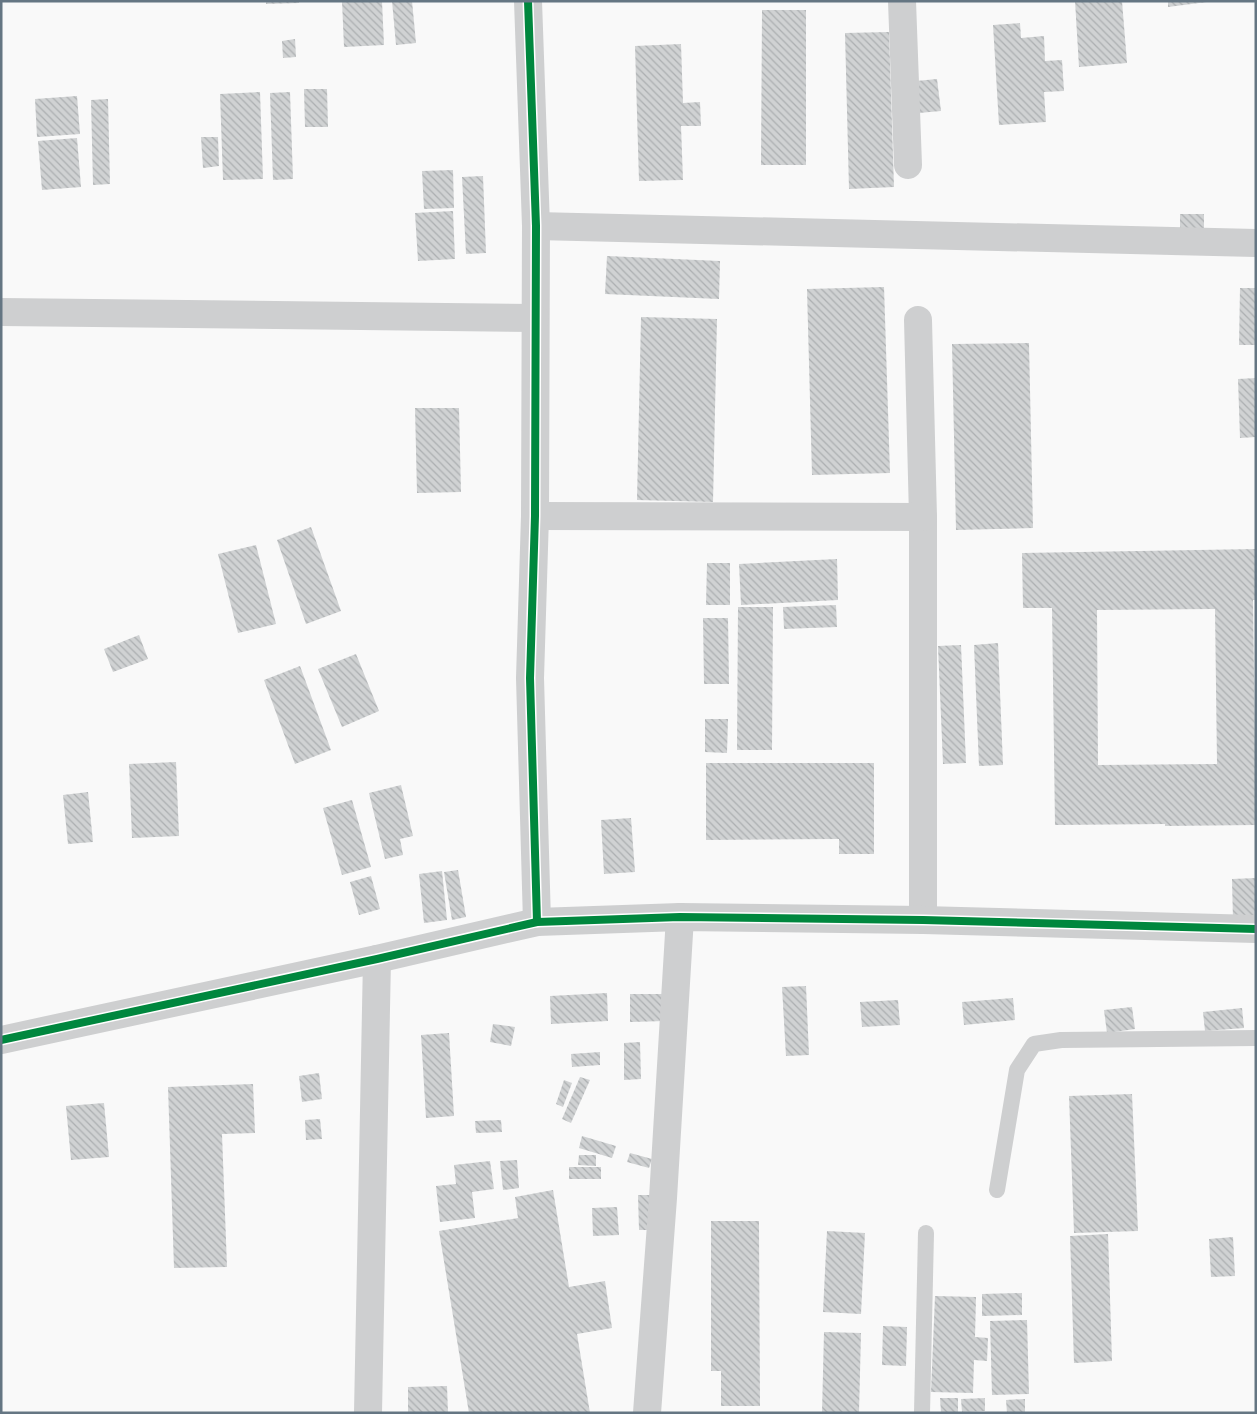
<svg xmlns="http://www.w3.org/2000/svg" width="1257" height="1414" viewBox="0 0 1257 1414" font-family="'Archivo Narrow',sans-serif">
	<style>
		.building { fill: url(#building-back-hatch); fill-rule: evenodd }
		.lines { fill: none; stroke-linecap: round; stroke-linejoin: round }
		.lane { stroke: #cecfd0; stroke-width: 16 }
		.street { stroke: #cecfd0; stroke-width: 28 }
		.cycleway-casing { stroke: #fff; stroke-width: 11 }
		.cycleway { stroke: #00873e; stroke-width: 8 }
	</style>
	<defs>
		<pattern id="building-back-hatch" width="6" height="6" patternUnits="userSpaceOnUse" patternTransform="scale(1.25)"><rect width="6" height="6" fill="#d0d2d3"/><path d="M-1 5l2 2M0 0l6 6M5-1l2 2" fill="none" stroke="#acafb1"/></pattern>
	</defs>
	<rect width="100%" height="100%" fill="#f9f9f9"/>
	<g class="building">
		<polygon points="266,1 299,1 299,3 266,4"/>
		<polygon points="342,1 382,1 384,45 344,47"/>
		<polygon points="392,1 412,1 416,43 396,45"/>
		<polygon points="1075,1 1122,1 1127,63 1079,67"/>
		<polygon points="1168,1 1207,1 1207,2 1168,7"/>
		<polygon points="762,10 806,10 806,165 761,165"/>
		<polygon points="1020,23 1021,38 1044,36 1045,61 1062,60 1064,91 1044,92 1046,122 999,125 993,25"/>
		<polygon points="889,32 894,187 849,189 845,33"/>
		<polygon points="295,39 296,57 283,58 282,41"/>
		<polygon points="681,44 683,103 700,102 701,126 681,126 683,180 639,181 635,46"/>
		<polygon points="937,79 941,111 919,113 916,81"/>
		<polygon points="304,89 327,89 328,127 305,127"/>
		<polygon points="260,92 263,179 223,180 220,94"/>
		<polygon points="290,92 293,179 273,180 270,93"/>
		<polygon points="77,96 80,134 37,137 35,99"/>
		<polygon points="108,99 110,184 93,185 91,100"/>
		<polygon points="201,137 218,137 219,166 203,168"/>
		<polygon points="77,138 81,187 42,190 38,141"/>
		<polygon points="453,170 454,208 424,209 422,171"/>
		<polygon points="483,176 486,253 466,254 462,177"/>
		<polygon points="453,211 455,259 418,261 415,213"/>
		<polygon points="1180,214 1204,214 1204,229 1180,230"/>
		<polygon points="607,256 720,261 719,299 605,294"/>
		<polygon points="884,287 890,473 812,475 807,289"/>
		<polygon points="1240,288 1256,288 1256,345 1239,345"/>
		<polygon points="641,317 717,319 713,502 637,500"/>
		<polygon points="1029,343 1033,528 956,530 952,344"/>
		<polygon points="1256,378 1256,437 1240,438 1238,379"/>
		<polygon points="415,408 459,408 461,492 417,493"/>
		<polygon points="311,527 341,611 306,624 277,540"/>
		<polygon points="256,545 276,624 238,633 218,554"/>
		<path d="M 1256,549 L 1256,600 L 1253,600 L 1256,825 L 1165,826 L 1165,824 L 1055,825 L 1052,608 L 1023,608 L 1022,553 ZM 1215,609 L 1217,764 L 1098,765 L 1097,610 Z"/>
		<polygon points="837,559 838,600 741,605 739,564"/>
		<polygon points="707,563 730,563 730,605 706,605"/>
		<polygon points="836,605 837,627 784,629 783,607"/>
		<polygon points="738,607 773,607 772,750 737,750"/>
		<polygon points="703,618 728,618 729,684 704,684"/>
		<polygon points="139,635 148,659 113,672 104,649"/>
		<polygon points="998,643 1003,765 979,766 974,645"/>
		<polygon points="961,645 966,763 943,764 938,646"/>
		<polygon points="356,654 379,711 342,727 318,669"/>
		<polygon points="300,666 331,750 295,764 264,680"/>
		<polygon points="705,719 728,719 727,753 705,752"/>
		<polygon points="176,762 179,836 132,838 129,764"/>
		<polygon points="706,763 874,763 874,854 839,854 839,839 706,840"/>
		<polygon points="401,785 413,836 400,839 403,855 385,859 369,793"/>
		<polygon points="88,792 93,842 68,844 63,795"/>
		<polygon points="352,800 371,867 342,875 323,808"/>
		<polygon points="631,818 635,872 604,874 601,820"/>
		<polygon points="458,870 466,917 452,920 444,872"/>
		<polygon points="442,871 447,920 424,923 419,874"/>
		<polygon points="371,876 380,909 359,915 350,882"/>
		<polygon points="1256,878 1256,921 1233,921 1232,879"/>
		<polygon points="806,986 809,1055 786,1056 782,987"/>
		<polygon points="607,993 608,1021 551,1024 550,996"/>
		<polygon points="630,994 666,994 666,1021 630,1022"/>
		<polygon points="1013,998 1015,1020 964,1025 962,1002"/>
		<polygon points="898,1000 900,1025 862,1027 860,1002"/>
		<polygon points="1132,1007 1135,1029 1107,1033 1104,1010"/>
		<polygon points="1242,1008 1244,1028 1205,1031 1203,1012"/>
		<polygon points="493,1024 515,1027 511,1046 490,1042"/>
		<polygon points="449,1033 454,1116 426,1118 421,1035"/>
		<polygon points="640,1042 641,1079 624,1080 624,1043"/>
		<polygon points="600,1052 600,1065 572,1067 571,1054"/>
		<polygon points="319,1073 322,1099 302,1102 299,1076"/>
		<polygon points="580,1077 590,1080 571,1123 562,1119"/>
		<polygon points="564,1080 572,1083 563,1107 556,1104"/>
		<polygon points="253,1084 255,1133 222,1134 227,1267 174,1268 168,1087"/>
		<polygon points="1132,1094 1138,1231 1074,1233 1069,1096"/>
		<polygon points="104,1103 109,1157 71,1160 66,1106"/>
		<polygon points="320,1119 322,1139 306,1140 305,1120"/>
		<polygon points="501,1120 502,1132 476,1133 475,1121"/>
		<polygon points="582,1136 616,1146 612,1158 579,1148"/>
		<polygon points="630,1153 652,1159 649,1168 627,1162"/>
		<polygon points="579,1155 596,1155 596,1166 578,1165"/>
		<polygon points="517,1160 519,1188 503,1190 500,1161"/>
		<polygon points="490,1161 494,1189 472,1192 475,1218 440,1222 436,1186 456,1184 454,1165"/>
		<rect x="569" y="1167" width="32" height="12"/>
		<polygon points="553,1190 569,1287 605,1281 612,1328 577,1334 590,1413 469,1413 439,1231 518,1218 515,1197"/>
		<polygon points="638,1195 650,1195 651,1230 639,1230"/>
		<polygon points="617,1207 619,1235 593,1236 592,1208"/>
		<polygon points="711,1221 759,1221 760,1406 721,1406 721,1371 711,1371"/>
		<polygon points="827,1231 865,1233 861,1314 823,1312"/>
		<polygon points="1108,1234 1112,1361 1074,1363 1070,1236"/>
		<polygon points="1233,1237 1235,1276 1211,1277 1209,1239"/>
		<polygon points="1022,1293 1022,1315 982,1316 982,1294"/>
		<polygon points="935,1296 976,1297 975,1337 988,1338 987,1361 974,1360 973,1393 931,1392"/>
		<polygon points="1027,1320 1029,1394 992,1395 990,1321"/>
		<polygon points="883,1326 907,1327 906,1366 882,1365"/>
		<polygon points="824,1332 861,1333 859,1413 822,1413"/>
		<polygon points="447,1386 448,1413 408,1413 408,1387"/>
		<polygon points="940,1398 958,1398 958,1413 941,1413"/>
		<polygon points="985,1398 985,1411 962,1412 961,1399"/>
		<polygon points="1025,1399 1025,1413 1007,1413 1006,1400"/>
	</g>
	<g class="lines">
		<g class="lane">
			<polyline points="997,1190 1017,1070 1034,1044 1061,1040 1256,1038"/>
			<polyline points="922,1413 926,1233"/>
		</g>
		<g class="street">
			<polyline points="528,1 536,226 535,516 530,678 537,922"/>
			<polyline points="902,1 908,165"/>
			<polyline points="536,226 1256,243"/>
			<polyline points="1,312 535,318"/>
			<polyline points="918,320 923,517 923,920"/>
			<polyline points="535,516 923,517"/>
			<polyline points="1,1040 377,959 537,922 680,917 923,920 1256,929"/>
			<polyline points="368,1413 377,959"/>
			<polyline points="647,1413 663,1198 680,917"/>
		</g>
		<defs>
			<g id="cycleway">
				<polyline points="528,1 536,226 535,516 530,678 537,922"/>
				<polyline points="1,1040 377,959 537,922 680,917 923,920 1256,929"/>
			</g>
		</defs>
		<use href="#cycleway" class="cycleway-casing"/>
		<use href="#cycleway" class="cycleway"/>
	</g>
	<rect width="1257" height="1414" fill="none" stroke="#657683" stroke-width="5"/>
</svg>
